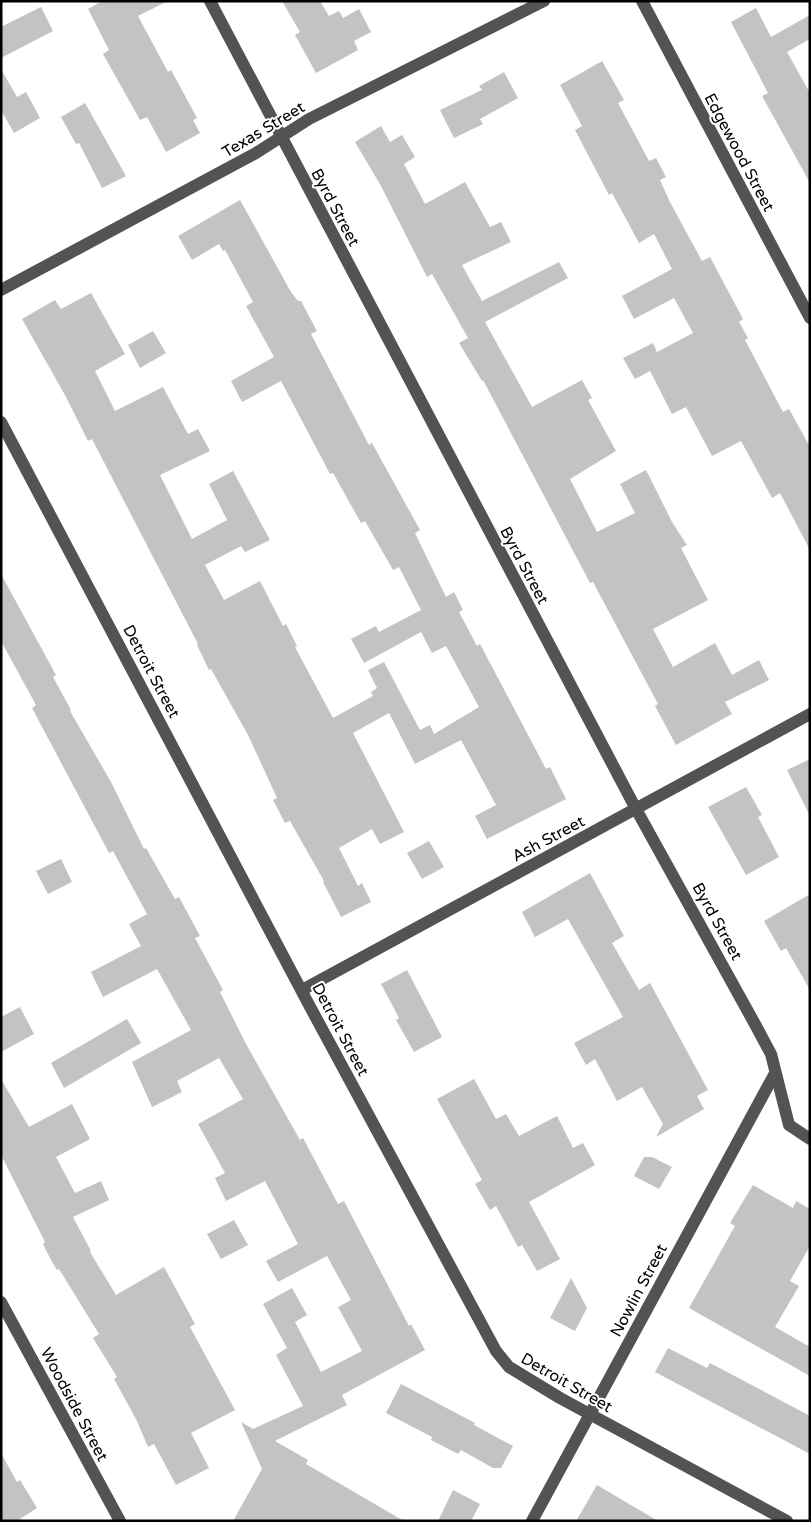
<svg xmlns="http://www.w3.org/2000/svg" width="811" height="1522" viewBox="0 0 811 1522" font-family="'Varela Round',sans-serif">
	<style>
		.building { fill: #c3c3c3 }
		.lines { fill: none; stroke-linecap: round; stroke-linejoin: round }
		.minor { stroke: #535353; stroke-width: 12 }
		.labels { text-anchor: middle; stroke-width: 4; stroke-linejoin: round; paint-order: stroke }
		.street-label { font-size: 16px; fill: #000; stroke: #fff }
	</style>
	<rect width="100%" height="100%" fill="#fff"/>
	<g class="building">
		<polygon points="102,1 168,1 138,16 168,72 171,70 197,118 193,120 200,133 166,152 147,117 140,120 103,54 109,50 88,9"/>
		<polygon points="282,1 320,1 329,16 339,11 343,18 359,9 371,32 354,41 358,50 316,73 295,35 300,32"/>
		<polygon points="41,7 53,31 1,58 1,27"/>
		<polygon points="756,8 771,37 810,15 810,39 787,52 810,93 810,183 762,96 768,93 731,22"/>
		<polygon points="602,61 624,100 618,103 649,161 656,158 666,177 660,180 670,202 702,261 710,257 743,319 739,322 748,338 745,340 783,412 789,409 810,447 810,550 780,493 772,498 741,441 712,456 686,407 672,414 650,371 635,379 623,358 653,343 657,352 693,333 674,298 634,319 622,296 672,269 654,234 639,243 612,193 609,195 575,130 582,126 560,85"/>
		<polygon points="1,69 17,97 26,92 40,118 14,133 1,110"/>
		<polygon points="504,72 518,98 480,119 483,124 454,138 440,110 482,90 479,86"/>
		<polygon points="85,103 126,176 102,188 79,143 76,144 61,117"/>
		<polygon points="381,126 390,142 402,135 415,157 404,164 425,204 465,182 490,227 501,222 511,242 462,265 482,301 559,262 568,278 485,322 532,407 582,380 592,398 588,400 616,451 570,479 597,532 635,513 620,484 646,470 672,522 687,545 681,548 708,600 653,629 673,667 715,643 732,675 759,660 769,680 725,702 732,714 676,745 655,706 658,704 593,582 590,583 483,380 482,381 459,343 468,338 432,274 427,277 381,186 355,142"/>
		<polygon points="240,200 291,292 298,301 301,301 317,331 311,334 369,445 372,443 420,530 415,533 446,597 454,592 463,610 459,612 477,646 480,644 546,769 550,767 566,799 487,839 475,816 496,805 461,740 415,764 389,713 353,733 404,832 380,844 372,829 339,848 358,886 362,883 371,902 341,917 323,882 324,881 290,821 285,823 273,800 277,798 248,735 211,669 209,670 197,645 198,644 92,439 88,441 66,397 22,319 55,300 61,309 91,293 125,354 95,371 115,411 163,387 188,434 198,429 210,451 160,475 192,539 227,520 209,484 233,471 270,540 245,552 241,546 205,565 224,600 260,581 283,626 286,624 297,646 295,647 333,718 373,696 371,692 377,688 368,670 384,662 420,730 430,725 434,734 479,707 446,646 432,653 421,632 364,663 351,639 376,626 379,632 421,610 399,567 393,570 365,521 361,523 333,473 330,474 281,381 242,402 231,381 274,357 246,306 253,302 225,250 223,251 219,244 192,260 178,236"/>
		<polygon points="153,331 166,353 140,368 128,345"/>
		<polygon points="1,574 56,675 53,677 71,710 70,711 111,782 144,849 146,848 175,899 179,897 200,936 195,938 223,990 220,992 246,1044 300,1140 303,1138 338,1204 344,1201 409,1326 411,1324 425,1350 342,1395 347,1405 275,1441 308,1460 306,1464 404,1521 233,1521 262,1469 241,1422 253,1429 303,1406 276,1355 287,1348 263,1304 292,1288 307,1315 295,1322 321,1372 362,1351 338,1307 351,1300 327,1256 278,1282 266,1261 298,1244 265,1181 226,1201 215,1178 225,1173 198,1124 243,1099 219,1058 177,1081 182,1092 152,1107 132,1062 191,1030 157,969 103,997 91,972 141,946 129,924 147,914 113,851 109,853 32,708 36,705 1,641"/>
		<polygon points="810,759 810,816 787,770"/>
		<polygon points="746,787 762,815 758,817 779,857 746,875 708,807"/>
		<polygon points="429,841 444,867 422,879 407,853"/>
		<polygon points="61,859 72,882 48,894 36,871"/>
		<polygon points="590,873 624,936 612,943 639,990 650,983 708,1090 697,1096 704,1109 656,1137 663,1124 642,1087 617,1101 595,1059 586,1065 574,1043 623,1017 568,919 535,937 522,912"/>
		<polygon points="810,894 810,990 786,948 781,951 764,921"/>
		<polygon points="407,970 442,1037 414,1052 396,1020 399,1018 381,984"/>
		<polygon points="20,1007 34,1034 1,1052 1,1017"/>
		<polygon points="127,1019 141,1043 64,1088 51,1063"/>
		<polygon points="1,1079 29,1127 72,1104 90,1139 56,1157 75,1193 101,1181 109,1200 73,1217 91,1251 90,1252 116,1295 164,1267 195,1324 190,1327 235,1410 191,1433 209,1468 176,1485 154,1444 148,1447 136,1419 114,1379 117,1377 93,1338 99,1334 59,1269 57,1270 52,1262 43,1244 45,1242 1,1155"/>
		<polygon points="474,1079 496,1119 506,1114 519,1136 557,1116 573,1148 583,1143 595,1165 529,1202 560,1259 537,1271 522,1245 518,1247 496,1206 490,1210 475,1184 482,1180 437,1099"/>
		<polygon points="644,1157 652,1157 672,1167 659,1189 634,1176"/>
		<polygon points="753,1185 793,1208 796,1201 810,1209 810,1246 790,1281 799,1286 775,1327 810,1347 810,1376 689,1308 735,1226 730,1223"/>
		<polygon points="234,1220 248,1245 221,1259 207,1234"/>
		<polygon points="571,1278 587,1308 575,1331 550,1318"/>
		<polygon points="668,1348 707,1368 710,1363 810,1416 810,1454 655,1372"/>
		<polygon points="401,1384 475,1423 474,1425 513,1446 501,1468 493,1468 461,1450 458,1454 431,1440 432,1437 386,1413"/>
		<polygon points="1,1453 17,1482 20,1480 37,1508 17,1521 1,1521"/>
		<polygon points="597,1485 658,1521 576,1521"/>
		<polygon points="453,1490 480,1504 471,1521 438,1521"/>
	</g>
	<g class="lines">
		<g class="minor">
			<polyline points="210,1 636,809 756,1026 771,1054 789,1125 810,1139"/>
			<polyline points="642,1 810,318"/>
			<polyline points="1,290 256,153 309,119 544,1"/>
			<polyline points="1,422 308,1003 496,1351 509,1367 560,1398 787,1521"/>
			<polyline points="302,990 810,714"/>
			<polyline points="1,1302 120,1521"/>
			<polyline points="532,1521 774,1075"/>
		</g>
	</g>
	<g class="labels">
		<g class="street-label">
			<text transform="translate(263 129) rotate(-31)" y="6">Texas Street</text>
			<text transform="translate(740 152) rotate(62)" y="6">Edgewood Street</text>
			<text transform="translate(336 207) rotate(62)" y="6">Byrd Street</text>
			<text transform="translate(525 565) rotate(62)" y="6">Byrd Street</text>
			<text transform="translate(152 671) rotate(62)" y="6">Detroit Street</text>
			<text transform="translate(548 838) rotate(-28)" y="6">Ash Street</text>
			<text transform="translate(718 921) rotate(61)" y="6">Byrd Street</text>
			<text transform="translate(341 1029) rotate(62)" y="6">Detroit Street</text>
			<text transform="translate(638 1290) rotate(-62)" y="6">Nowlin Street</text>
			<text transform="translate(567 1382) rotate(30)" y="6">Detroit Street</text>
			<text transform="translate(75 1404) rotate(62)" y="6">Woodside Street</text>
		</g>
	</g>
	<rect width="811" height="1522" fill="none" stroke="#000000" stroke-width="5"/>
</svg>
